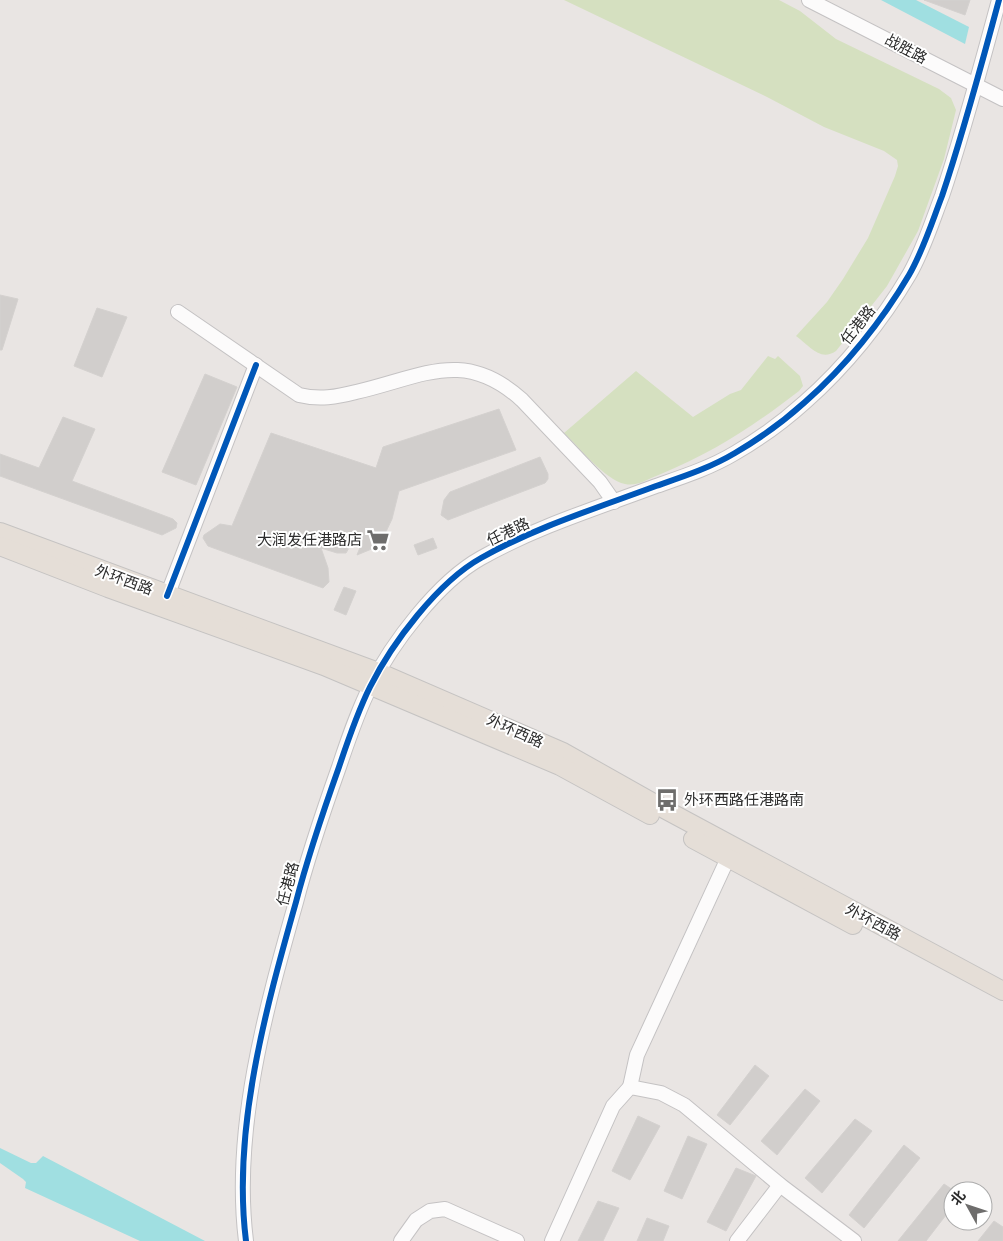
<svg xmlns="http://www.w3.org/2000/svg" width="1003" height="1241" viewBox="0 0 1003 1241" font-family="Overpass,'Noto Sans SC',sans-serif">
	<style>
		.green { fill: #d5e0c0 }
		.water { fill: #a0dfe1 }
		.building { fill: #d1cecc; stroke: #d4d1cf }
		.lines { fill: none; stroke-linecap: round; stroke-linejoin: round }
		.minor-casing { stroke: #c4c2c3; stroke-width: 16 }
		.major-casing { stroke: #c5c3c2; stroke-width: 20 }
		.minor { stroke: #fcfbfb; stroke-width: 14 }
		.major { stroke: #e5ded7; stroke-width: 18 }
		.cycleway-casing { stroke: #fff; stroke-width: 9 }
		.cycleway { stroke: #0057b8; stroke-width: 6 }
		.labels { text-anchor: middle; stroke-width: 4; stroke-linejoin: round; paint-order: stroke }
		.street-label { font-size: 15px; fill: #2c2c2c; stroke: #fff }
		.poi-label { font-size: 15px; fill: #2c2c2c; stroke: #fff; text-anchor: end }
	</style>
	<rect width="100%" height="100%" fill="#e9e5e3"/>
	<g class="green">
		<path d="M 564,0 L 779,0 L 800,11 L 836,39 L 939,89 L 951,98 L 956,110 L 944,159 L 918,231 L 887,286 L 836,351 C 820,362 810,346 796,336 L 827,302 L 843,279 L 868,238 L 895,176 L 898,166 L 897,160 L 884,151 L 824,127 L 767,97 Z"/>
		<path d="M 768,356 L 775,359 L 778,356 L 800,376 L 803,386 L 799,391 C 752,427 716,451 661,474 C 650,478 637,487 625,484 C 605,480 579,447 564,433 L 636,371 L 693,417 L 730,394 L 741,390 Z"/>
	</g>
	<g class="water">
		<polygon points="881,0 916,0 969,27 965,44"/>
		<polygon points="0,1148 31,1163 36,1163 43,1156 205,1241 140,1241 25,1188 26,1182 23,1179 0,1163"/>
	</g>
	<g class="building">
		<polygon points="924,0 970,0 965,15"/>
		<polygon points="0,295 18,299 2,350 0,350"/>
		<polygon points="97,308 127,317 102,377 74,366"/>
		<polygon points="205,374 237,387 196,485 162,472"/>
		<polygon points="499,409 516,450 399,491 392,519 383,538 374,548 357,555 363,540 356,536 346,553 337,553 321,548 328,568 329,582 323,588 208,546 203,538 204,535 220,524 232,526 271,433 376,468 383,447"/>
		<polygon points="63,417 95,429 72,481 173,519 177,523 176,528 162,535 0,476 0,454 39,468"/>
		<polygon points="540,457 548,474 548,479 545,483 448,520 441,515 444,500 450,492"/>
		<polygon points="433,538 437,548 418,555 414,545"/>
		<polygon points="344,587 356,591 346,615 334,610"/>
		<polygon points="755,1065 769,1076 730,1125 717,1115"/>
		<polygon points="805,1089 820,1101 777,1155 761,1141"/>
		<polygon points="638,1116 660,1126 630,1180 612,1171"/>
		<polygon points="855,1119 872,1131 822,1193 805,1178"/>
		<polygon points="688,1136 707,1144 682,1199 664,1191"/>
		<polygon points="904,1145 920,1158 864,1228 849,1215"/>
		<polygon points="736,1168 756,1176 726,1231 707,1222"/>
		<polygon points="944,1184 953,1190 953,1206 926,1241 898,1241"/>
		<polygon points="598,1201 619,1208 603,1241 578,1241"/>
		<polygon points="647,1218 669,1226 663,1241 637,1241"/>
		<polygon points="994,1221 1003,1227 1003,1241 978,1241"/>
	</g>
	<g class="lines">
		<defs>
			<g id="minor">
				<polyline points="809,0 1003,99"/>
				<path d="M 178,312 L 299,395 C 319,400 337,397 356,392 C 422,377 464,347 522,400 L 600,482 L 614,502"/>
				<polyline points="167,596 256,365"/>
				<polyline points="630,1087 637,1055 728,858"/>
				<path d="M 246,1241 C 232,1130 266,1008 296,902 C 308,856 323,812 339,767 C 348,740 357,713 370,687 C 392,643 438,582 481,558 C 536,527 597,508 656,486 C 682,477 710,468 735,453 C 759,439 784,421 805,402 C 845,367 882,321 909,275 C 923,251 932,222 942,196 C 964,131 981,66 999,0"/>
				<polyline points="401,1241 416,1220 430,1211 445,1209 517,1241"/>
				<polyline points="552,1241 613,1106 630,1087 661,1093 684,1105 780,1185 854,1241"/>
				<polyline points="737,1241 780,1185"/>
			</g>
			<g id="major">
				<polyline points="0,532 378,672 563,752 666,810 1003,991"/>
				<polyline points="0,546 108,588 324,666 560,766 650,815"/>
				<polyline points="693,839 853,925"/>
			</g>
		</defs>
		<use href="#minor" class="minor-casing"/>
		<use href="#major" class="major-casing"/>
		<use href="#minor" class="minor"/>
		<use href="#major" class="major"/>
		<defs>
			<g id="cycleway">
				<polyline points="167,596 256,365"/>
				<path d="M 246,1241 C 232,1130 266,1008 296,902 C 308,856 323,812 339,767 C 348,740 357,713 370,687 C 392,643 438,582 481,558 C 536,527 597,508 656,486 C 682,477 710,468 735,453 C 759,439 784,421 805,402 C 845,367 882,321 909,275 C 923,251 932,222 942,196 C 964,131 981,66 999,0"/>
			</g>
		</defs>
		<use href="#cycleway" class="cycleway-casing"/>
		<use href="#cycleway" class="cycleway"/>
	</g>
	<defs>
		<symbol id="supermarket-bare" viewBox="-9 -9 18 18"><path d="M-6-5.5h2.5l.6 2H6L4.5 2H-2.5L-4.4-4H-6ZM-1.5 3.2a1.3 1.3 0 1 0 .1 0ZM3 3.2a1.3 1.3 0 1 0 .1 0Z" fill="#6e6d6c" stroke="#fff" stroke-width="2.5" paint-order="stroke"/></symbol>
		<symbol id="bus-bare" viewBox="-9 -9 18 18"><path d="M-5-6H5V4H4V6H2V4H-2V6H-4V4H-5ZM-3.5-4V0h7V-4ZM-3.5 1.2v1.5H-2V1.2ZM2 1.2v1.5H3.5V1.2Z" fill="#6e6d6c" stroke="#fff" stroke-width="2.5" paint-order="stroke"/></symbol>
	</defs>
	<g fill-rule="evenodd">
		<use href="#supermarket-bare" x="362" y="524" width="32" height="32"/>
		<use href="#bus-bare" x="651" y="784" width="32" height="32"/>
	</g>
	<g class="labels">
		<g class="street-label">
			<text transform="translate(906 49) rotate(28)" y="5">战胜路</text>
			<text transform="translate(858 325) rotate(-51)" y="5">任港路</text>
			<text transform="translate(508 532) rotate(-25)" y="5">任港路</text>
			<text transform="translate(124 580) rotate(20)" y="5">外环西路</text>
			<text transform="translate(515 731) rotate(24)" y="5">外环西路</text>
			<text transform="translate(288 884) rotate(-75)" y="5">任港路</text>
			<text transform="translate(873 922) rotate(28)" y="5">外环西路</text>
		</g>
		<g class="poi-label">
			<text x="362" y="545">大润发任港路店</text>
			<text x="684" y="805" text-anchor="start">外环西路任港路南</text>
		</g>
	</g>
	<g transform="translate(968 1206) rotate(310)"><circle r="24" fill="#ffffff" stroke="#ababab"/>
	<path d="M0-4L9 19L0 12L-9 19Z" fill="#6e6d6c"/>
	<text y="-8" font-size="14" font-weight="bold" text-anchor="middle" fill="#2c2c2c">北</text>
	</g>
</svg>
